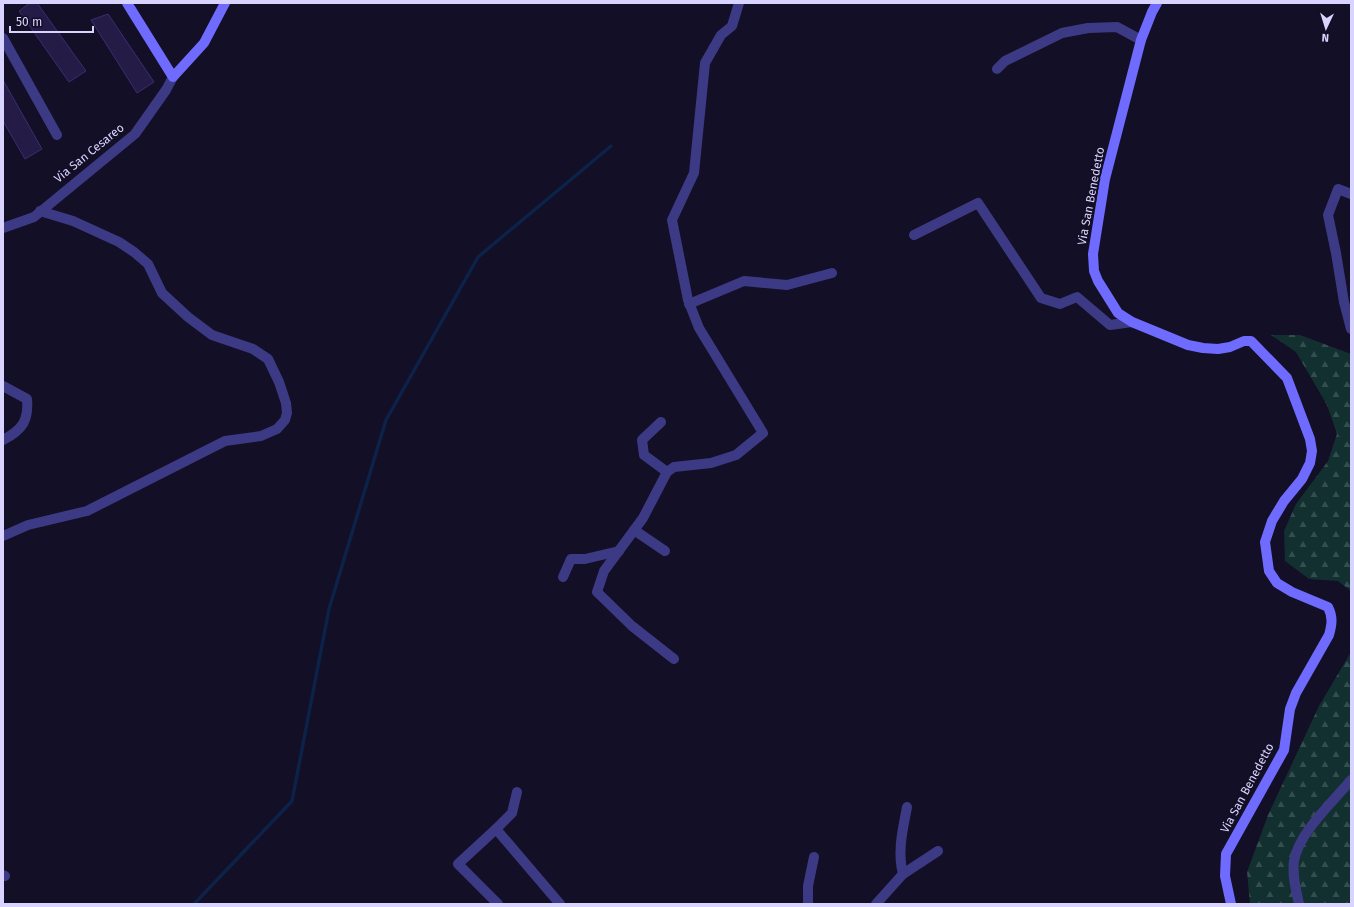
<svg xmlns="http://www.w3.org/2000/svg" width="1354" height="907" viewBox="0 0 1354 907" font-family="'Fira Sans',sans-serif">
	<style>
		.forest { fill: url(#forest-firs) }
		.lines { fill: none; stroke-linecap: round; stroke-linejoin: round }
		.stream { stroke: #0c2248; stroke-width: 3.5 }
		.building { fill: #241b47; stroke: #3b2d73 }
		.street { stroke: #3d3a85; stroke-width: 10 }
		.secondary { stroke: #6f6bff; stroke-width: 10 }
		.labels { text-anchor: middle; stroke-width: 4; stroke-linejoin: round; paint-order: stroke }
		.street-label { font-size: 12px; fill: #d9d4ff; stroke: #130f26 }
	</style>
	<defs>
		<pattern id="forest-firs" width="22" height="20" patternUnits="userSpaceOnUse"><rect width="22" height="20" fill="#12302f"/><path d="M5 1l3.5 6h-7zM16 11l3.5 6h-7z" fill="#344d4e"/></pattern>
	</defs>
	<rect width="100%" height="100%" fill="#130f26"/>
	<g class="forest">
		<polygon points="1271,335 1300,335 1351,354 1351,591 1338,581 1309,579 1285,561 1284,531 1296,504 1328,461 1337,434 1327,405 1296,352"/>
		<polygon points="1351,652 1351,904 1250,904 1247,872 1268,815 1319,706"/>
	</g>
	<g class="lines">
		<polyline class="stream" points="194,904 292,801 329,609 386,420 478,257 611,146"/>
	</g>
	<g class="building">
		<polygon points="30,3 37,3 86,71 69,82 19,11"/>
		<polygon points="108,14 154,82 137,93 91,20"/>
		<polygon points="3,80 42,149 25,159 3,121"/>
	</g>
	<g class="lines">
		<g class="street">
			<polyline points="3,38 57,135"/>
			<polyline points="997,69 1005,61 1062,33 1088,28 1117,27 1141,40"/>
			<polyline points="1351,194 1338,189 1328,215 1336,253 1344,302 1351,329"/>
			<polyline points="3,228 34,217 135,134 166,90 173,77"/>
			<polyline points="914,235 978,203 1041,298 1060,304 1077,297 1110,325 1132,322"/>
			<polyline points="689,304 744,281 787,285 832,273"/>
			<path d="M 3,386 L 27,399 C 29,421 22,430 3,440"/>
			<polyline points="661,422 642,440 644,455 667,472"/>
			<polyline points="634,530 665,551"/>
			<polyline points="3,536 28,525 87,511 225,441 261,436 277,429 285,420 287,413 286,403 279,382 268,359 253,349 212,335 188,317 162,293 148,264 134,252 119,242 73,221 40,211"/>
			<polyline points="563,577 571,559 585,559 619,551"/>
			<polyline points="674,659 632,626 597,592 604,571 643,518 667,472 674,467 711,463 736,455 763,433 699,328 688,300 672,220 694,173 705,63 721,35 732,26 739,3"/>
			<polyline points="496,829 512,813 517,792"/>
			<path d="M 903,874 C 897,851 903,829 907,807"/>
			<polyline points="3,875 5,876"/>
			<polyline points="498,904 458,864 496,829 560,904"/>
			<polyline points="808,904 808,886 814,857"/>
			<polyline points="876,904 903,874 938,851"/>
			<path d="M 1299,904 C 1296,890 1292,875 1294,861 C 1299,832 1333,802 1351,780"/>
		</g>
		<g class="secondary">
			<polyline points="127,3 173,77 204,43 225,3"/>
			<path d="M 1157,3 L 1152,12 L 1141,40 L 1105,179 L 1093,254 L 1094,271 L 1098,281 L 1118,313 L 1132,322 L 1188,345 L 1203,348 L 1218,349 L 1230,347 L 1244,341 L 1251,341 L 1287,378 L 1310,439 L 1312,451 L 1310,463 L 1302,479 L 1284,501 L 1272,521 L 1265,542 L 1269,571 L 1277,583 L 1292,592 L 1328,607 C 1333,617 1332,624 1329,635 L 1296,693 L 1290,709 L 1284,750 L 1226,854 L 1225,876 L 1231,904"/>
		</g>
	</g>
	<g class="labels">
		<g class="street-label">
			<text transform="translate(89 153) rotate(-39)" y="4">Via San Cesareo</text>
			<text transform="translate(1091 196) rotate(-79)" y="4">Via San Benedetto</text>
			<text transform="translate(1247 788) rotate(-62)" y="4">Via San Benedetto</text>
		</g>
	</g>
	<rect width="1354" height="907" fill="none" stroke="#d9d4ff" stroke-width="8"/>
	<g transform="translate(1326 28) rotate(184)" stroke="#130f26" stroke-width="3" paint-order="stroke">
	<path d="M0-3L7 15L0 10L-7 15Z" fill="#d9d4ff"/>
	<text y="-6" font-size="11" font-weight="bold" text-anchor="middle" fill="#d9d4ff">N</text>
	</g>
	<path d="M10 26v6h83v-6" fill="none" stroke="#d9d4ff" stroke-width="2"/>
	<text x="16" y="26" font-size="12" fill="#d9d4ff" stroke="#130f26" stroke-width="3" paint-order="stroke">50 m</text>
</svg>
